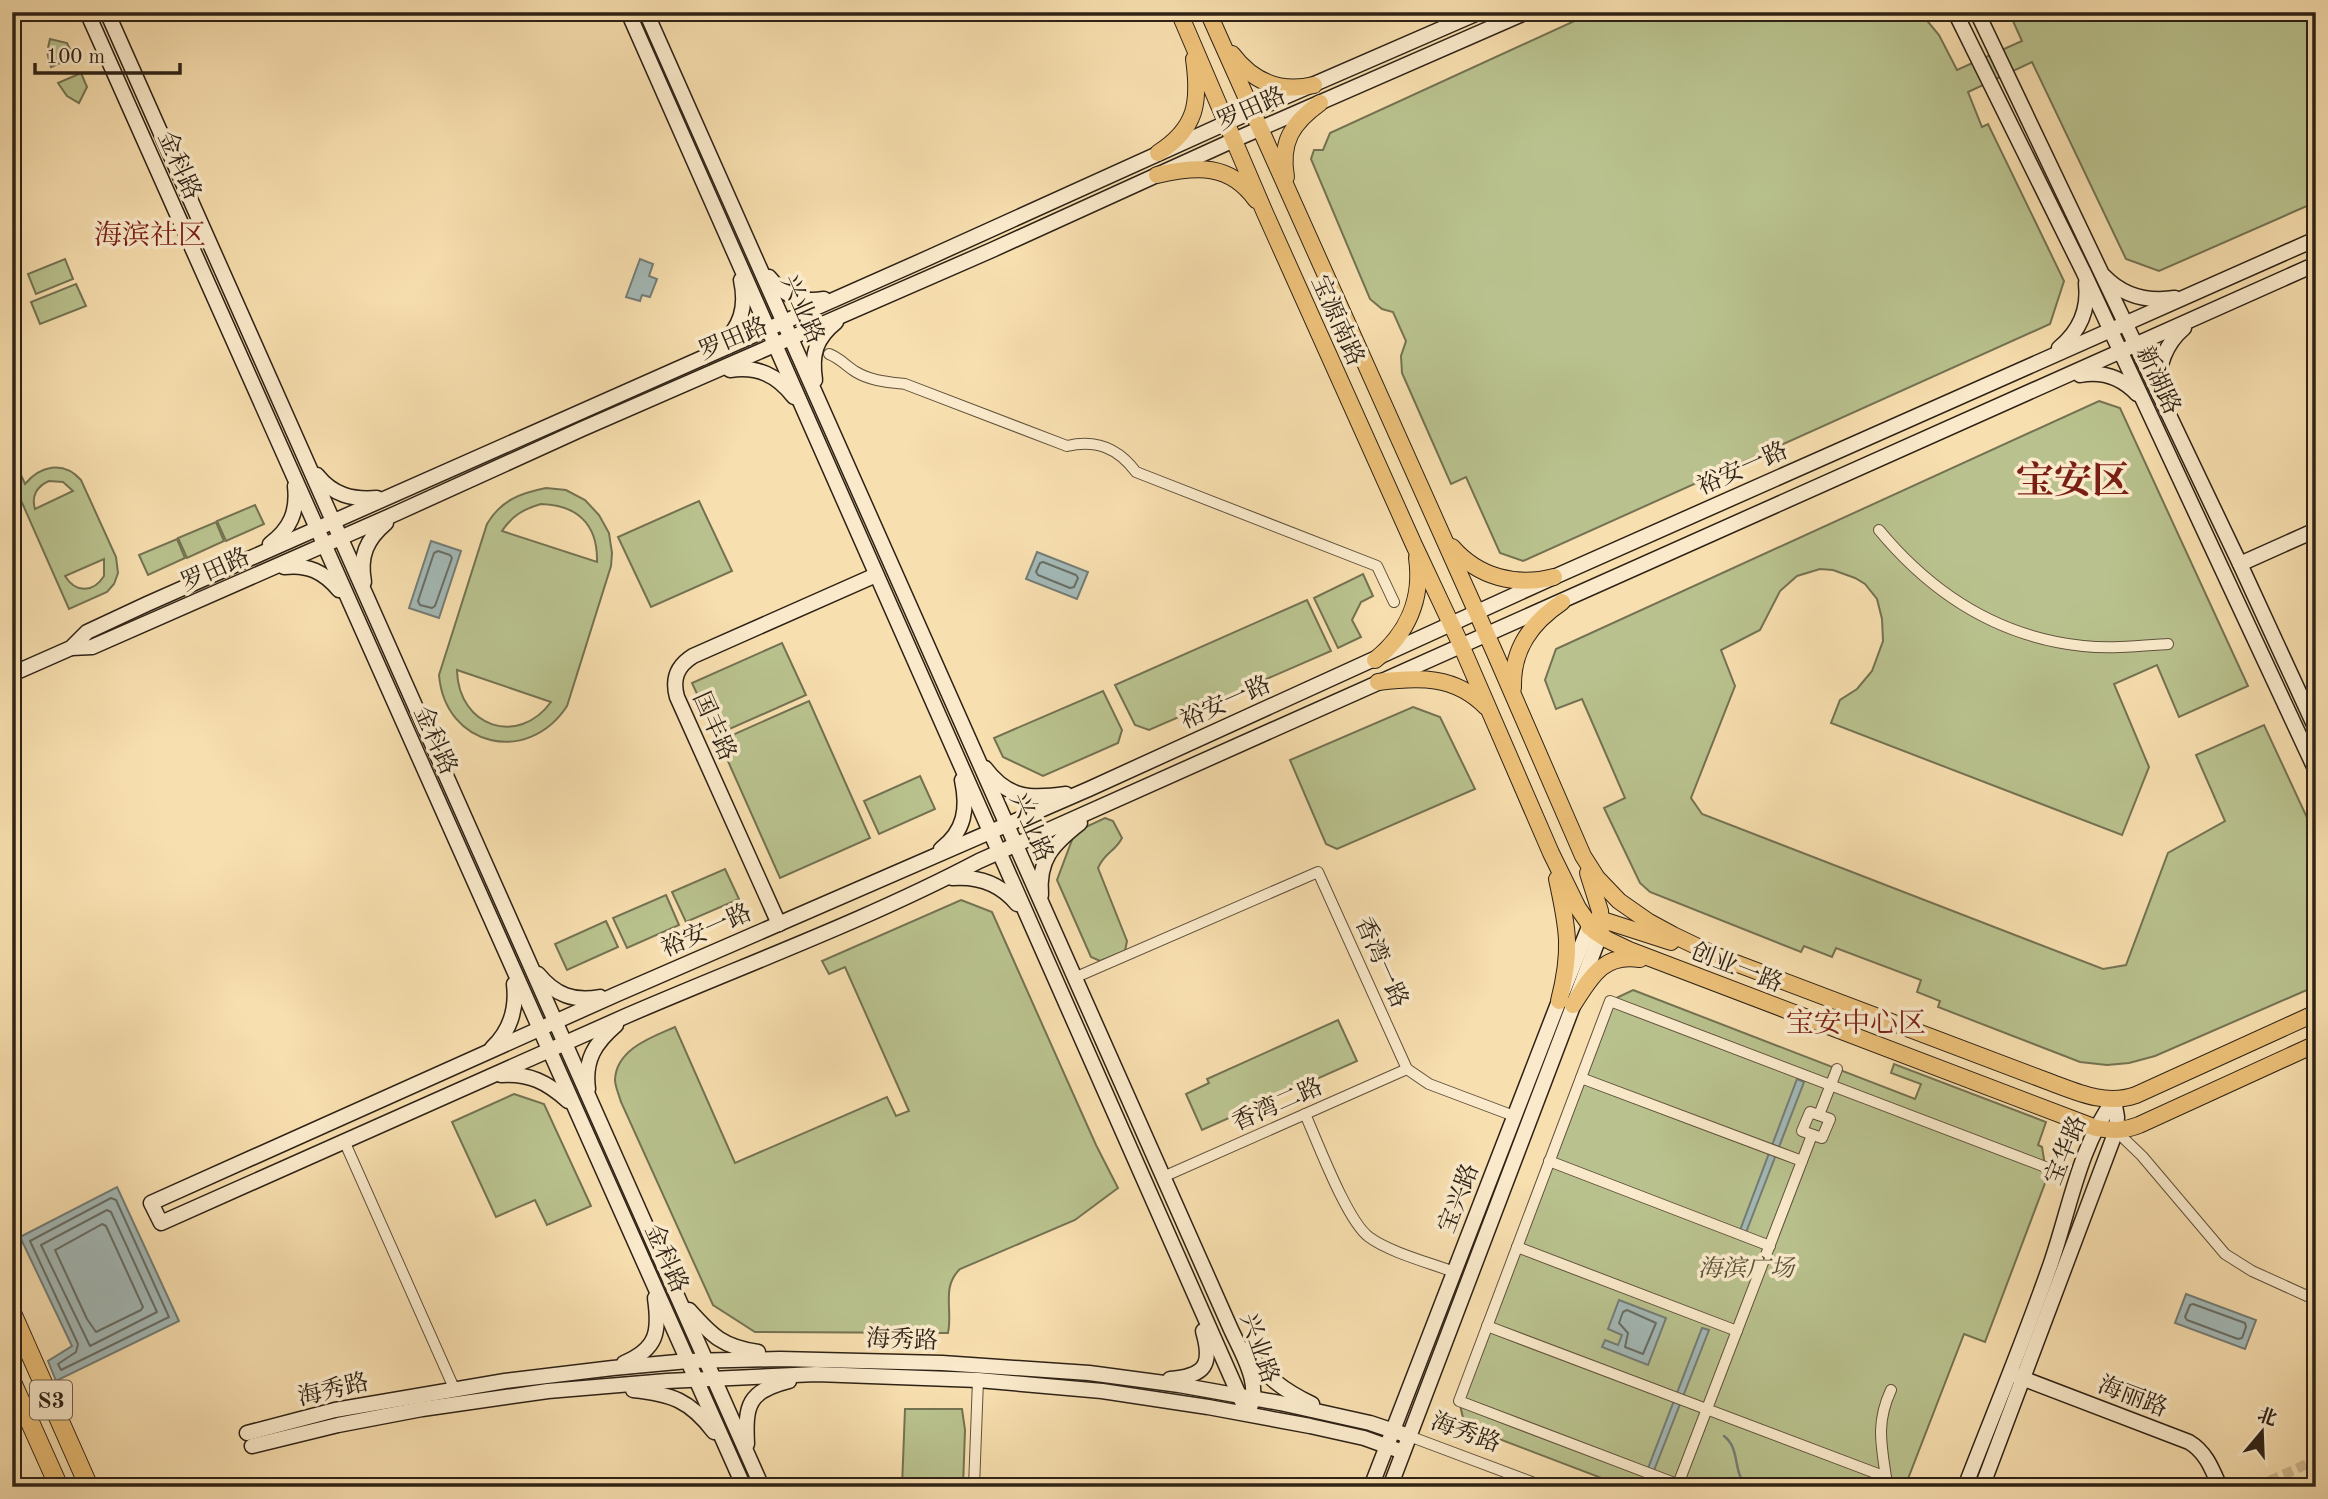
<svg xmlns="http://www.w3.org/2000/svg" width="2328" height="1499" viewBox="0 0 2328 1499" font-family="'Old Standard TT','Noto Serif SC',serif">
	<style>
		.green { fill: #b9c28e; stroke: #747252; stroke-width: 2; fill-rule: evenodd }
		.water { fill: #a3b9b7; stroke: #747d77; stroke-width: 2 }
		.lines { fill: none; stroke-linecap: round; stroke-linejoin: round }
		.shore { stroke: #686e66; stroke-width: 2 }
		.stream { stroke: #747d77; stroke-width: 2.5 }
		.street-tunnel { stroke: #d0b990; stroke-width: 10; stroke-dasharray: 10 5; stroke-linecap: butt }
		.street-casing { stroke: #60513c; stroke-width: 12 }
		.secondary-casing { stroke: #2e2216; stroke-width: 17 }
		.primary-casing { stroke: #2e2216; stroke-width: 18 }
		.highway-casing { stroke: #2e2216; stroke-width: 20 }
		.street { stroke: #faeacb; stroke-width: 10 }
		.secondary { stroke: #faeacb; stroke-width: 14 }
		.primary { stroke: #ecc078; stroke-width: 16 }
		.highway { stroke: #ecc078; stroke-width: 18 }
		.labels { text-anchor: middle; stroke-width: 7; stroke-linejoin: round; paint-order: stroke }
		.shield { fill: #faeacb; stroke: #6b5e4c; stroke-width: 2 }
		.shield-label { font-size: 23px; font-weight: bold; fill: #2e2216 }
		.street-label { font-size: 24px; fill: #2e2216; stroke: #faeacb }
		.park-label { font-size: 24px; font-style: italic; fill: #58523a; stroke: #faeacb }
		.quarter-label { font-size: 28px; fill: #7a1f14; stroke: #faeacb }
		.town-label { font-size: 38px; font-weight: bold; fill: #7a1f14; stroke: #faeacb }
	</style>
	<rect width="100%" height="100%" fill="#f8dfaf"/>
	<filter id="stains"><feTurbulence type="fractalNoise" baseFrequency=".00286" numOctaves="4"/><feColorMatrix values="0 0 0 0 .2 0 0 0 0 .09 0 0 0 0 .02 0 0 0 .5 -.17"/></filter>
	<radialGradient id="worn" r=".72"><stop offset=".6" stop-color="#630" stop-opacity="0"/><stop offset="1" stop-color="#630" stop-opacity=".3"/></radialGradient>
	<g class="green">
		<polygon points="1594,12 1920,12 1939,35 1957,70 2022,41 2009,12 2316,12 2316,202 2159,271 2126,259 2032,62 1968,92 1982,127 1988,124 2064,281 2050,324 1523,561 1500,553 1466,477 1451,484 1402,373 1401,356 1406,341 1393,312 1382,309 1370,299 1311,159 1314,150 1323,150 1330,133"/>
		<polygon points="50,39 67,43 74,57 51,67 47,52"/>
		<polygon points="81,73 87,87 79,103 67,96 58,83"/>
		<polygon points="65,259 73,279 36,294 28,274"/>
		<polygon points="76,284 86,306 40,324 31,302"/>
		<polygon points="2099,401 2120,408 2248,686 2179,717 2157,665 2114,684 2149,767 2122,835 1831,723 1840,700 1857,689 1872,671 1883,641 1882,619 1877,599 1865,584 1855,578 1833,570 1820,569 1797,576 1780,591 1760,630 1721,650 1735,686 1691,798 1702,814 2103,969 2126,965 2168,853 2225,821 2196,755 2264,725 2316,837 2316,986 2155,1056 2129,1063 2107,1065 2080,1062 1938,1007 1940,1001 1917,992 1921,980 1836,948 1832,957 1804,946 1801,952 1650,892 1640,883 1604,808 1625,798 1582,699 1556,709 1545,680 1556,649"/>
		<path d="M 12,455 L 25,484 C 40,466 63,460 81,480 L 116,557 L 118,573 L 114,584 L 107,592 L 69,609 L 12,480 ZM 49,481 L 63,482 L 73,491 L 35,509 C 31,496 37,486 49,481 ZM 104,559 L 104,576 C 94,592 76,594 65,576 Z"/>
		<path d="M 546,488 L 566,490 L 585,500 L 599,515 L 609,533 L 612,553 L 611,566 L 567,706 C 528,766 445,747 439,675 L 487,524 C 501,500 521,493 546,488 ZM 541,504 C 577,505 598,524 597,562 L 502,531 C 512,516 523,509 541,504 ZM 457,671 L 457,670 L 551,702 C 518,747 459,727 457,671 Z"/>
		<polygon points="699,501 732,571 651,607 618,537"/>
		<polygon points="255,505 264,524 226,541 217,521"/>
		<polygon points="216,522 224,541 187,558 178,538"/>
		<polygon points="177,539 185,558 148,575 139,555"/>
		<polygon points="1363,574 1373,596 1361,602 1352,620 1361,637 1338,648 1314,598"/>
		<polygon points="1307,600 1331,651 1149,730 1135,725 1115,685"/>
		<polygon points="782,643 806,695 716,735 692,683"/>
		<polygon points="1103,691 1122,730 1118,743 1043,776 1003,757 994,738"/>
		<polygon points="809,701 870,838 780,878 719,741"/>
		<polygon points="1413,707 1440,717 1475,789 1337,849 1326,844 1290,760"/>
		<polygon points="920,776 935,809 879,834 864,801"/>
		<path d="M 1105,818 L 1113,821 L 1122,838 C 1115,852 1105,852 1098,868 L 1127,941 L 1125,951 L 1100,961 L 1091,957 L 1057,880 L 1075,832 Z"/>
		<polygon points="725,869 739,899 686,922 672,892"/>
		<polygon points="666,895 679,925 627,948 613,918"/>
		<path d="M 961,900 L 992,912 L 1096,1145 L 1118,1188 L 1075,1220 L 960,1269 C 941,1287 953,1310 948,1333 L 755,1332 L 713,1305 L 621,1102 C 619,1095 615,1086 615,1080 C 616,1049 652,1037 675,1027 L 735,1163 L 887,1097 L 896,1116 L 909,1111 L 845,967 L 829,974 L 822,961 Z"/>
		<polygon points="606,921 618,947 567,970 555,944"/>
		<polygon points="1633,990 1915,1099 1921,1084 1891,1073 1894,1064 2046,1122 2038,1145 2042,1147 2047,1178 1985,1342 1964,1334 1906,1484 1911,1487 1625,1487 1465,1426 1459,1401 1610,1001"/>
		<polygon points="1338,1020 1357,1061 1202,1130 1186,1094 1209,1083 1207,1079"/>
		<polygon points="514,1094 544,1104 591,1206 547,1225 535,1200 496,1217 452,1122"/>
		<polygon points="905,1409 962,1409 965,1430 963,1487 902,1487"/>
	</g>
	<g class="water">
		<polygon points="640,259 653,264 649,276 657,279 650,297 642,295 640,301 626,297"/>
		<polygon points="431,541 461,551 439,618 409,608"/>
		<polygon points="1037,552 1088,572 1077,599 1026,579"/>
		<polygon points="1797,1079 1804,1082 1745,1235 1739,1233"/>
		<polygon points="117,1187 179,1321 56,1381 48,1361 72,1346 20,1237"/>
		<polygon points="2186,1294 2256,1320 2245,1349 2175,1323"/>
		<polygon points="1619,1300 1666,1318 1648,1365 1602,1347 1605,1340 1618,1345 1622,1335 1608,1329"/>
		<polygon points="1702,1328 1709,1330 1653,1473 1647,1471"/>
	</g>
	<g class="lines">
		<g class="shore">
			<polygon points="438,551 450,555 452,558 435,606 432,608 420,605 418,601 434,553"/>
			<polygon points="1043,562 1076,575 1078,578 1074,587 1070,588 1038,575 1036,572 1040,563"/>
			<polygon points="111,1198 116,1200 169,1317 61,1370 58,1364 76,1352 78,1344 30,1241"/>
			<polygon points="107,1210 111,1212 157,1312 90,1346 41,1245"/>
			<polygon points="102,1224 106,1226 143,1307 141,1310 96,1332 87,1319 55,1250"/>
			<polygon points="2193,1304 2245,1323 2246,1327 2242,1338 2238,1339 2187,1320 2185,1317 2190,1305"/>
			<polygon points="1627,1310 1656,1323 1643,1354 1625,1347 1628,1333 1619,1323 1623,1312"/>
		</g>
		<g class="stream">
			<path d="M 1724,1436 C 1741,1449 1732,1472 1747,1487"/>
			<polyline points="1885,1487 1887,1482"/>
		</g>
		<polyline class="street-tunnel" points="2256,1487 2316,1460"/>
		<defs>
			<g id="street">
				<path d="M 829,354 C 840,358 846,366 856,372 C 871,381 888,382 905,384 L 1067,446 C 1096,439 1118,448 1136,472 L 1377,566 L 1394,602"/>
				<path d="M 1879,530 C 1932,594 1998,637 2083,646 C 2111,649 2140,646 2168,644"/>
				<polyline points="1074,978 1318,872 1407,1069 1429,1084 1514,1116"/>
				<polyline points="1581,1078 1802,1161"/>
				<polygon points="1810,1112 1830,1119 1822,1138 1802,1131"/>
				<path d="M 1305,1114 C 1318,1143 1347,1221 1369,1237 C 1389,1252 1430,1263 1454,1272"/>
				<polyline points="1819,1115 1837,1069"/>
				<polyline points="2116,1131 2142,1156 2225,1254 2252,1271 2316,1300"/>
				<polyline points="345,1143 454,1388"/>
				<polyline points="1549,1161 1770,1246"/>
				<polyline points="1163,1177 1407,1069"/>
				<polyline points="1517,1247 1737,1331"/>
				<path d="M 1487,1326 L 1886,1477 C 1881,1444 1876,1422 1891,1390"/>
				<polyline points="1409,1436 1545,1487"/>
				<polyline points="974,1487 978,1380"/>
				<polyline points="1677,1487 1812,1135"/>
				<polyline points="1685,1487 1459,1401 1610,1001 2048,1168"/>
			</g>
			<g id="secondary">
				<polyline points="87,12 744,1487"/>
				<polyline points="107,12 762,1487"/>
				<polyline points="628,12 1247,1413"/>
				<path d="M 646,12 L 1229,1325 C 1240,1351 1265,1387 1247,1413"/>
				<polyline points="1955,12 2083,271 2316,771"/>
				<polyline points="1977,12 2240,564 2316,729"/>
				<path d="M 2316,239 L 1554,577 L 1089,789 L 615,995 L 151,1203 L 161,1223 C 316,1155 470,1084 626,1016 C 744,965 865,921 979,861 L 2316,264"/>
				<path d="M 2104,276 C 2123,296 2148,302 2175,298"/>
				<path d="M 769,277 C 784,296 800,303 824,299"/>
				<path d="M 720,346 C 741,327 747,307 741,280"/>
				<path d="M 2059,348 C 2080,331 2089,309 2086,283"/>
				<path d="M 730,370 C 758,366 777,375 794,397"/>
				<path d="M 2080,375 C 2102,371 2121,377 2137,394"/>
				<path d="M 815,380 C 811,354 816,338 836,322"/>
				<path d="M 2159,390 C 2157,366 2166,343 2184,328"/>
				<path d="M 317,475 C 333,495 352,500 377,498"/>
				<path d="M 270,544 C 290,529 298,512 295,486"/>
				<polyline points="2240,564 2316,530"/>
				<path d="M 284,567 C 308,564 324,572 339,590"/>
				<path d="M 364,582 C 359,556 367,539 386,523"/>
				<polyline points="71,648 92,647 397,513 582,429 992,250 1234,140 1527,12"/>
				<polyline points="12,674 71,648 87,632 147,604 928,258 1266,105 1480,12"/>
				<path d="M 985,768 C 1008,799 1031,799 1066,794"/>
				<path d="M 941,849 C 965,831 968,808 962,780"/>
				<path d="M 952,878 C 978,876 1000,883 1017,904"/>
				<path d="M 1041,895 C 1038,859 1053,844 1080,823"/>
				<path d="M 779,924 L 677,697 C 672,679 677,666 693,656 L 876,575"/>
				<path d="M 538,974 C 555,995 574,1002 600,997"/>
				<path d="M 492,1048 C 510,1031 517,1009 514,984"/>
				<path d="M 501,1075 C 529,1073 547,1082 568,1101"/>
				<path d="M 588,1089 C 584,1060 595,1043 616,1025"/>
				<path d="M 689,1310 C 712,1336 723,1347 758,1352"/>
				<path d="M 1245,1350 C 1266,1376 1282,1390 1312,1404"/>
				<path d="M 624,1363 C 657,1349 660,1332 655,1298"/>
				<path d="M 2014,1375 L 2189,1442 C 2206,1452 2212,1469 2220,1487"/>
				<path d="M 1170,1379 C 1205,1376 1213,1365 1203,1331"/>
				<path d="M 633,1390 C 671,1394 690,1400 714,1432"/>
				<polyline points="247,1433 335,1410 505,1381 613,1368 688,1361 780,1359 942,1363 1089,1373 1179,1385 1280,1403 1370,1423 1409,1436"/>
				<path d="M 747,1444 C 745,1405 748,1391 789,1381"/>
				<polyline points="252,1446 338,1425 422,1409 548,1391 667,1381 816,1374 978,1380 1102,1391 1208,1407 1310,1426 1364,1438 1403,1452"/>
				<polyline points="1371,1487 1559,1001 1589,927"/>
				<polyline points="1390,1487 1600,935"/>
				<path d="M 1965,1487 C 1994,1412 2025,1338 2051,1263 C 2070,1208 2079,1147 2114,1100"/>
				<polyline points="1982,1487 2116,1131 2117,1117 2114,1100"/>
			</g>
			<g id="primary">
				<path d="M 1179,12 L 1265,213 L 1414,545 L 1461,645 L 1551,853 L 1578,908 L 1594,931 L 1608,940 L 1629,950 L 2096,1128 C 2112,1131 2124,1131 2139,1125 L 2316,1044"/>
				<path d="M 1208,12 L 1494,651 L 1583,856 L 1597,878 L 1619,901 L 1649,922 L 1673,935 L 1717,956 L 2047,1081 C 2077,1092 2105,1106 2136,1095 L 2316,1013"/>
				<path d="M 1232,54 C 1253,82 1280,93 1314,85"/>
				<path d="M 1158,153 C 1197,128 1200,102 1194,59"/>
				<path d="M 1157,175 C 1196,166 1230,163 1256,200"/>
				<path d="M 1286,177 C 1280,142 1292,123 1320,103"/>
				<path d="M 1452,547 C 1478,577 1516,587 1554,577"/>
				<path d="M 1375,660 C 1407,634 1423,599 1417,558"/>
				<path d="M 1378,682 C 1418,677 1455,675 1486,707"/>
				<path d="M 1513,688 C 1512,649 1531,623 1562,602"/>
				<polyline points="1588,873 1600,911 1601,930"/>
				<path d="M 1557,879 C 1568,929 1572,951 1559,1001"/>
				<polyline points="1589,927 1595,921 1606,921 1671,942"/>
				<path d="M 1573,1005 C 1591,977 1603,953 1640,959"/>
			</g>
			<g id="highway">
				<polyline points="12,1313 89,1487"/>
				<polyline points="12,1382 59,1487"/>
			</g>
		</defs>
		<use href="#street" class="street-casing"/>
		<use href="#secondary" class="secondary-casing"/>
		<use href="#primary" class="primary-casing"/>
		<use href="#highway" class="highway-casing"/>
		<use href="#street" class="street"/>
		<use href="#secondary" class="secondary"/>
		<use href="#primary" class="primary"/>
		<use href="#highway" class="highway"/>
	</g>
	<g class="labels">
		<rect class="shield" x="30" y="1380.5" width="42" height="39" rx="5"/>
		<g class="shield-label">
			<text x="51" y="1408">S3</text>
		</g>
		<g class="street-label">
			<text transform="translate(1251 108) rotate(-24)" y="8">罗田路</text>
			<text transform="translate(180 165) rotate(66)" y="8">金科路</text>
			<text transform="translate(803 309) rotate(66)" y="8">兴业路</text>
			<text transform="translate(1338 320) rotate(66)" y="8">宝源南路</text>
			<text transform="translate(733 338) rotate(-23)" y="8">罗田路</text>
			<text transform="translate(2159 380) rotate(65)" y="8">新湖路</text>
			<text transform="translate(1742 468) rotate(-24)" y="8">裕安一路</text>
			<text transform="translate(215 569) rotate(-24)" y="8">罗田路</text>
			<text transform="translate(1225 702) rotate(-24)" y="8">裕安一路</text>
			<text transform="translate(715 726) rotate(66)" y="8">国丰路</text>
			<text transform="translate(436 740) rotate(66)" y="8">金科路</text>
			<text transform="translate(1032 827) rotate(66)" y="8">兴业路</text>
			<text transform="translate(706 930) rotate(-24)" y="8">裕安一路</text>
			<text transform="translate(1382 962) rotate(66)" y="8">香湾一路</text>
			<text transform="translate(1737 967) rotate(21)" y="8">创业一路</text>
			<text transform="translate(1277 1104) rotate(-24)" y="8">香湾二路</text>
			<text transform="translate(2065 1150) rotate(-68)" y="8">宝华路</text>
			<text transform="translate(1458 1198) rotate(-69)" y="8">宝兴路</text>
			<text transform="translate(667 1258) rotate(66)" y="8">金科路</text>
			<text transform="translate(902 1339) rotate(2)" y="8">海秀路</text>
			<text transform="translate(1260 1348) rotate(71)" y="8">兴业路</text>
			<text transform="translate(333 1389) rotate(-13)" y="8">海秀路</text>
			<text transform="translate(2133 1396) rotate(21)" y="8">海丽路</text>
			<text transform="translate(1466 1432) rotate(20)" y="8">海秀路</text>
		</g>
		<g class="park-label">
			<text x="1746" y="1276">海滨广场</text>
		</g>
		<g class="quarter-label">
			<text x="150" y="244">海滨社区</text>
			<text x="1856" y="1032">宝安中心区</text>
		</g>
		<g class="town-label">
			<text x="2073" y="493">宝安区</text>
		</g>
	</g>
	<rect width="2328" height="1499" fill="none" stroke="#f8dfaf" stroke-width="42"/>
	<rect x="14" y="14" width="2300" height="1471" fill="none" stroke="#2e2216" stroke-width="3.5"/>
	<rect x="21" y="21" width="2286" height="1457" fill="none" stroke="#2e2216" stroke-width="2"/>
	<g transform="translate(2262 1432) rotate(19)" stroke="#faeacb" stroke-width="5" paint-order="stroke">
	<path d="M0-5L12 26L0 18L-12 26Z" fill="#2e2216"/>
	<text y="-10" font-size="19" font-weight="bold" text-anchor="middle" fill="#2e2216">北</text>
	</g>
	<path d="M35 63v10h145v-10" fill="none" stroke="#2e2216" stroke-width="3.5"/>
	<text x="46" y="63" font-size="21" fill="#2e2216" stroke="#faeacb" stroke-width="5" paint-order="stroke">100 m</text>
	<rect width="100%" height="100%" filter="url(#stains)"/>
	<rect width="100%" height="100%" fill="url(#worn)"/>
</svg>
